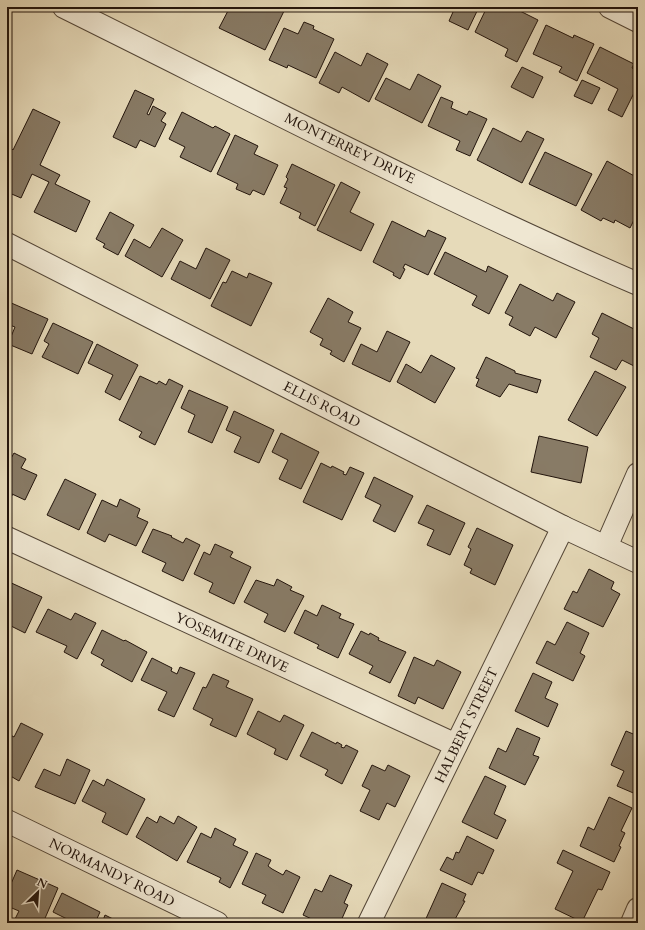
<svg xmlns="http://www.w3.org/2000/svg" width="645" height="930" viewBox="0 0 645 930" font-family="Cardo,serif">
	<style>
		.building { fill: #887b66; stroke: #22140c }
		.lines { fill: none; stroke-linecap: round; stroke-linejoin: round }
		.minor-casing { stroke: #534637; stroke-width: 24 }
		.minor { stroke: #efe7d2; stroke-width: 22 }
		.labels { text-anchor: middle; stroke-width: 3; stroke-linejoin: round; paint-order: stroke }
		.street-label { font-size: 14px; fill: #22140c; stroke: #efe7d2 }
	</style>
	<rect width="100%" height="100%" fill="#e6dab9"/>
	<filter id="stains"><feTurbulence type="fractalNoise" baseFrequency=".005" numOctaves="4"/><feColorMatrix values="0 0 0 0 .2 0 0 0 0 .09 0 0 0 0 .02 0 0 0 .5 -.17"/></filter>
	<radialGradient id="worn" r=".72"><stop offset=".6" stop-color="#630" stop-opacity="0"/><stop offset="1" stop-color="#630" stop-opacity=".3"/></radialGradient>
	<g class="building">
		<polygon points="230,7 242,7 249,11 251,7 254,7 262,11 264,7 282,7 285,9 265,50 219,28"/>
		<polygon points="443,7 479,7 468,30 449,21 453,12"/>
		<polygon points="487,7 512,7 538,20 517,62 505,56 508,49 475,32"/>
		<polygon points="304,22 314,26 313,29 334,39 316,78 288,65 287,68 269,60 284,28 298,34"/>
		<polygon points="546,25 573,38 574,35 594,44 577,81 559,72 562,67 533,54"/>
		<polygon points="600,47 634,64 632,68 638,71 638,85 622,117 608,110 618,89 587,73"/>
		<polygon points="335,52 361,66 367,53 388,64 369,102 342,87 339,93 319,83"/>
		<polygon points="522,67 543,77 533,98 511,87"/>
		<polygon points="418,74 441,86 422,123 375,99 386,78 410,90"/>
		<polygon points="582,80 600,88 592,104 574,96"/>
		<polygon points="135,90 154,99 147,114 149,115 153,106 166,113 161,121 166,124 155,147 140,140 136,148 113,137"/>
		<polygon points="441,97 453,102 451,108 467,115 469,111 487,119 470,156 456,150 460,141 428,126"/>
		<polygon points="33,109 60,122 40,165 60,175 55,184 90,201 76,232 34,212 49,182 32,174 21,198 7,192 7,156 12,149 13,150"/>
		<polygon points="182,112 213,128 215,126 230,134 211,172 180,157 185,147 169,139"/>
		<polygon points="493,128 521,142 527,131 544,139 522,183 477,160"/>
		<polygon points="235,135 258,146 254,154 278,165 264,195 253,190 250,195 236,189 238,184 217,174"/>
		<polygon points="545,152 592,174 576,206 529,184"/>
		<polygon points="607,161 638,178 638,212 630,228 615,220 614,223 603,218 601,221 581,210"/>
		<polygon points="292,164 335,185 315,226 299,218 301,213 280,203 287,188 284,187 288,179 286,177"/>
		<polygon points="341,182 360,192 350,212 374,224 361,251 317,230"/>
		<polygon points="110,212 134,225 118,255 103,247 105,244 96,239"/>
		<polygon points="392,221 425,237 428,230 446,238 428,275 405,264 403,268 405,269 400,279 393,275 394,273 373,262"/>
		<polygon points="162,228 183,240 162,277 125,256 134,239 150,248"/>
		<polygon points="206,248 230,260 210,299 171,279 180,261 196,269"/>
		<polygon points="445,252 486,272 488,266 508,276 489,314 472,305 477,296 434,274"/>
		<polygon points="232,271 247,278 249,273 272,283 251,326 211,306 223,282 226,283"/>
		<polygon points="520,284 553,301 557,293 575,302 556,338 535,327 530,336 509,325 513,317 505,313"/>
		<polygon points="328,298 353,312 348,322 361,328 344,362 330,354 332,351 320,345 323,339 310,332"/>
		<polygon points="9,302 48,319 32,354 8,344 15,327 7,324 7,307"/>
		<polygon points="602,313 638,331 638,368 622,360 616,370 590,357 599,338 592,334"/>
		<polygon points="53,323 93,342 78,374 42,357 49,344 44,341"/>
		<polygon points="387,331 410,342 390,382 352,364 361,344 377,352"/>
		<polygon points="97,344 138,365 120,400 105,392 113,375 88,363"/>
		<polygon points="431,355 455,368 435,403 397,382 406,364 421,373"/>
		<polygon points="486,357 515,371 515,373 541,380 537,393 509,384 500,397 476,386 479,379 476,378"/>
		<polygon points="595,371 626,387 597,436 568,420"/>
		<polygon points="140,376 157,384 159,381 166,385 169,379 183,386 155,445 139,437 142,432 119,420"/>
		<polygon points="189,390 228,407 212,443 188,432 195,415 181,408"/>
		<polygon points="234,411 274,430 259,463 234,452 241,437 226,430"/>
		<polygon points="281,433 319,452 301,489 279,479 288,460 272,452"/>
		<polygon points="539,436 588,447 581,483 531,472"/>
		<polygon points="14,453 26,459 21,468 37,475 25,500 12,494 12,496 7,494 7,461 9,462"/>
		<polygon points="321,463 331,468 332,466 344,472 343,474 346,475 350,467 364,473 342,520 303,502"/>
		<polygon points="374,477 413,496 395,532 373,521 381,505 365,497"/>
		<polygon points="65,479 96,494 79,530 47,515"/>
		<polygon points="120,499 140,509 137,517 148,522 136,546 109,534 105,542 87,533 102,500 117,507"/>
		<polygon points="427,505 465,523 450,555 427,545 434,530 418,523"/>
		<polygon points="477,528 513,545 495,585 470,573 472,569 464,565 471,549 468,547"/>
		<polygon points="153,529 172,536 171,537 183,543 186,538 200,545 183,581 162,571 166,563 142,552"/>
		<polygon points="215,544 233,552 230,557 251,567 234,604 209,592 213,583 194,574 204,552 210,555"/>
		<polygon points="589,569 614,582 611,589 620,594 603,627 564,609 573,591 577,593"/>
		<polygon points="277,579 292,587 290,590 304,596 285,632 264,622 268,614 244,602 256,580 274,586"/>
		<polygon points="7,581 42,597 25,633 7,624 7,613 10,606 7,604"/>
		<polygon points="322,605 341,614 339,618 354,624 338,658 317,648 319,645 294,633 305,610 317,616"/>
		<polygon points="48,609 71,620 75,613 96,623 77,659 64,652 67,646 36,632"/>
		<polygon points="567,622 589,633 580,653 585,656 573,681 536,663 547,641 555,645"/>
		<polygon points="102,630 124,641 125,640 147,652 132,682 101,665 104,660 91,653"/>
		<polygon points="361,631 369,635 370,633 379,638 378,640 406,652 390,683 369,673 373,666 349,654"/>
		<polygon points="414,657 434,666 437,660 461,672 443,709 418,697 415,704 398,696"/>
		<polygon points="152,658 172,668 171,671 177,674 180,667 195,673 174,717 158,710 167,692 141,680"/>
		<polygon points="533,673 552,682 545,698 558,704 548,727 515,711"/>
		<polygon points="213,674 229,681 226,687 253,699 236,737 210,725 213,719 193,709 203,687 206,688"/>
		<polygon points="258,711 280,722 284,715 304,725 287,760 274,754 276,749 247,734"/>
		<polygon points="21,723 43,734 19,781 7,774 7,733 14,737"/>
		<polygon points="517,728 540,738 533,755 539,757 525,785 489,768 498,748 506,752"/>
		<polygon points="626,731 638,736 638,795 617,786 624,771 611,765"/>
		<polygon points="312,732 336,744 337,742 342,745 341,747 344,748 346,745 358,751 342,784 325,775 328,770 300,756"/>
		<polygon points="67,759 90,770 75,804 35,787 44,769 60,776"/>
		<polygon points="372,765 385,771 388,765 410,776 395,807 387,803 379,820 360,811 370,790 362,786"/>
		<polygon points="485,776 506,786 494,814 506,820 497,839 462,822"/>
		<polygon points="107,779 145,799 127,835 102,822 106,813 82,801 93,780 104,786"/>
		<polygon points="609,797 632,808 621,831 625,833 619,846 621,847 614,862 580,846 588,827 594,830"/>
		<polygon points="160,816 174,824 178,816 197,827 177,861 136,837 147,817 157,823"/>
		<polygon points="215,828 236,839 233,845 248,852 230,888 219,882 221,878 187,862 201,833 211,838"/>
		<polygon points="467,836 494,850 483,874 478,872 472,885 440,870 447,857 453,860 456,852 459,853"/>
		<polygon points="563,850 610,872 602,890 598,889 582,922 555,909 573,871 557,863"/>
		<polygon points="256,853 271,860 268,866 272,869 283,875 286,870 300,877 283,913 262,903 266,895 242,884"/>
		<polygon points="17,870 58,888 43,923 25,923 15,919 19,911 7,906 7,893"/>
		<polygon points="330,875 352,885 344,903 348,905 340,923 315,923 316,921 303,915 315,889 322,892"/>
		<polygon points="442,883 466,894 463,901 465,901 453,923 424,923"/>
		<polygon points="62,893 100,912 95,923 67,923 69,920 53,912"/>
		<polygon points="105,915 121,923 102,923"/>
	</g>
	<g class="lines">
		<defs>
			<g id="minor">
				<path d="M 64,7 C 254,101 443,200 638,284"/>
				<polyline points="610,7 638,21"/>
				<polyline points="7,244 563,527 638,562"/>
				<polyline points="7,538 456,745"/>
				<polyline points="606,547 638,474"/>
				<polyline points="7,821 217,923"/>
				<polyline points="369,923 563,527"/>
				<polyline points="632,923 638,909"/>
			</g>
		</defs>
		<use href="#minor" class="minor-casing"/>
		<use href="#minor" class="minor"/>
	</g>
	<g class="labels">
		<g class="street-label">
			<text transform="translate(350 148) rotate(26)" y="5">MONTERREY DRIVE</text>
			<text transform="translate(322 404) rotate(27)" y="5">ELLIS ROAD</text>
			<text transform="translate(232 642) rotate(25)" y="5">YOSEMITE DRIVE</text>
			<text transform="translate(466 725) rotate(-64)" y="5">HALBERT STREET</text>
			<text transform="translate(112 872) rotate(26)" y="5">NORMANDY ROAD</text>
		</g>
	</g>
	<rect width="645" height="930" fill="none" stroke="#e6dab9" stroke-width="24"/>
	<rect x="8" y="8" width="629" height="914" fill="none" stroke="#22140c" stroke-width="2"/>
	<rect x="12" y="12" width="621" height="906" fill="none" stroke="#22140c"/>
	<g transform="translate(38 892) rotate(25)" stroke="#efe7d2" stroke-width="3" paint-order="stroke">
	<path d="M0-3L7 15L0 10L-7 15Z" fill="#22140c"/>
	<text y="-6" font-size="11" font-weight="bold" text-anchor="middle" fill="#22140c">N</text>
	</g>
	<rect width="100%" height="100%" filter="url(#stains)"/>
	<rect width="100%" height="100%" fill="url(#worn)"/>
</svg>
